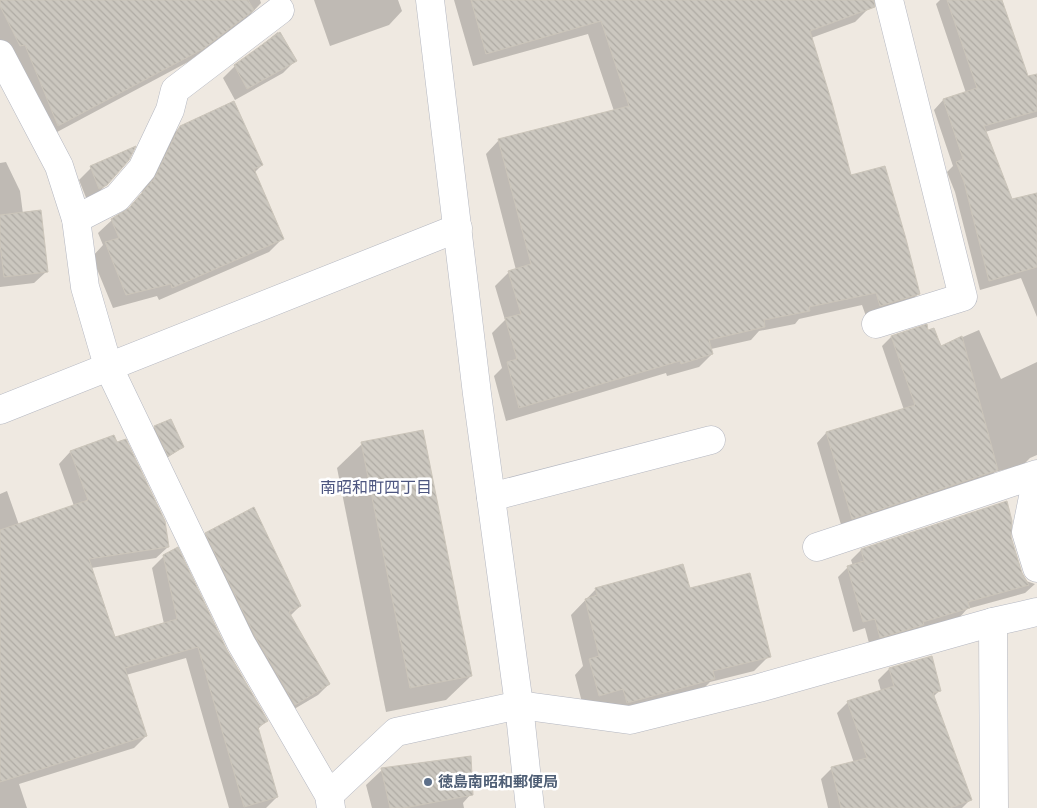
<svg xmlns="http://www.w3.org/2000/svg" width="1037" height="808" viewBox="0 0 1037 808" font-family="Manrope,'Noto Sans JP',sans-serif">
	<style>
		.shadow { fill: #0003 }
		.building { fill: url(#building-back-hatch); stroke: #cbc5ba }
		.lines { fill: none; stroke-linecap: round; stroke-linejoin: round }
		.minor-casing { stroke: #b4b7c1; stroke-width: 29 }
		.minor { stroke: #fff; stroke-width: 28 }
		.service-dot { fill: #5c6f8a; stroke: #fff; stroke-width: 2 }
		.labels { text-anchor: middle; stroke-width: 5; stroke-linejoin: round; paint-order: stroke }
		.service-label { font-size: 15px; font-weight: bold; fill: #4e5e75; stroke: #fff; text-anchor: start }
		.neighbourhood-label { font-size: 16px; fill: #4d5680; stroke: #fff }
	</style>
	<defs>
		<pattern id="building-back-hatch" width="6" height="6" patternUnits="userSpaceOnUse" patternTransform="scale(1.25)"><rect width="6" height="6" fill="#cbc7bf"/><path d="M-1 5l2 2M0 0l6 6M5-1l2 2" fill="none" stroke="#afaba4"/></pattern>
	</defs>
	<rect width="100%" height="100%" fill="#efe9e1"/>
	<g class="shadow">
		<polygon points="0,0 260,0 261,3 248,17 188,62 44,139 0,47"/>
		<polygon points="314,0 398,0 402,11 389,25 330,46"/>
		<polygon points="454,0 865,0 868,9 855,22 811,38 850,177 918,294 905,307 867,319 862,305 799,319 795,324 759,331 751,340 711,349 712,354 699,367 667,376 666,373 506,421 494,376 502,368 492,333 505,320 495,286 508,273 516,270 486,154 499,140 614,111 588,34 473,66"/>
		<polygon points="940,0 1001,0 1027,78 1037,75 1037,117 985,132 1011,201 1037,194 1037,317 1021,278 980,290 955,192 947,172 953,166 934,110 943,100 966,93 936,4"/>
		<polygon points="278,32 295,61 283,73 235,100 223,78 235,66"/>
		<polygon points="180,127 262,165 254,173 283,238 269,252 159,300 157,296 113,308 92,257 103,245 98,233 112,220 126,211 141,194 166,141"/>
		<polygon points="6,162 20,191 23,214 46,272 34,283 0,287 0,163"/>
		<polygon points="91,168 106,185 94,197 87,200 79,180"/>
		<polygon points="979,330 1001,379 1037,362 1037,455 1030,458 1023,465 995,472 987,479 842,528 817,443 826,433 904,410 882,346 891,337 928,331 940,347"/>
		<polygon points="155,427 182,446 176,452 162,461 149,433"/>
		<polygon points="114,437 168,547 156,558 91,568 114,638 164,624 152,568 164,556 226,650 266,721 258,729 277,797 266,808 229,808 186,658 126,675 146,736 134,748 19,784 27,808 0,808 0,494 7,491 19,525 74,506 59,464 70,452"/>
		<polygon points="362,444 471,676 446,700 386,712 337,468"/>
		<polygon points="1006,502 1010,537 1021,573 1026,581 1035,584 1025,593 967,609 959,618 870,647 865,628 853,632 838,577 848,567 853,566 851,560 861,550"/>
		<polygon points="206,534 300,606 290,616 329,684 318,695 284,715 195,544"/>
		<polygon points="596,589 689,590 769,656 754,671 710,682 699,693 612,717 584,710 575,675 583,666 571,615"/>
		<polygon points="889,669 939,691 933,697 970,800 962,808 828,808 821,779 832,768 854,763 837,713 848,702 881,691 878,680"/>
		<polygon points="382,770 471,794 463,803 464,808 372,808 366,785"/>
	</g>
	<g class="building">
		<polygon points="0,0 248,0 254,10 203,49 58,126 25,45 20,46 0,6"/>
		<polygon points="471,0 874,0 875,7 810,31 832,103 851,175 885,166 906,239 920,294 880,306 876,293 809,307 810,311 764,320 765,327 709,340 713,354 681,364 680,361 519,408 507,362 517,359 505,318 521,314 508,271 531,264 498,139 629,106 601,21 486,54"/>
		<polygon points="947,0 1002,0 1028,76 1037,74 1037,111 984,126 1012,199 1037,193 1037,267 989,281 964,182 956,162 963,159 943,99 977,88"/>
		<polygon points="280,32 297,61 247,89 234,65"/>
		<polygon points="234,101 263,165 254,169 284,239 172,288 171,284 126,295 105,242 119,238 111,219 129,208 154,179 180,126"/>
		<polygon points="136,146 129,160 107,185 99,189 90,166"/>
		<polygon points="41,210 48,272 4,277 0,244 0,215"/>
		<polygon points="927,324 928,330 934,328 941,346 962,336 998,470 852,519 826,432 915,405 891,336"/>
		<polygon points="171,419 184,447 168,456 154,426"/>
		<polygon points="423,430 472,676 410,688 361,442"/>
		<polygon points="114,435 117,442 126,439 165,521 169,547 89,559 115,637 177,619 163,555 178,547 227,650 268,721 258,727 278,797 244,807 198,647 125,668 147,736 0,782 0,530 88,500 70,451"/>
		<polygon points="1007,501 1012,521 1011,537 1022,573 1029,585 968,602 970,608 923,622 924,625 880,638 875,619 863,622 847,566 864,561 861,549"/>
		<polygon points="254,507 301,606 289,612 330,684 295,705 255,636 205,533"/>
		<polygon points="683,564 690,588 750,573 771,657 713,671 715,679 627,703 623,689 599,696 589,659 599,656 585,599 597,595 595,588"/>
		<polygon points="932,656 941,691 933,693 972,800 950,808 841,808 831,767 867,758 847,701 894,686 889,668"/>
		<polygon points="471,756 473,795 404,808 390,808 381,768"/>
	</g>
	<g class="lines">
		<defs>
			<g id="minor">
				<polyline points="430,0 477,394 519,705 530,808"/>
				<polyline points="0,54 59,166 76,219 85,287 108,366 241,643 329,795 331,808"/>
				<polyline points="76,219 117,198 142,169 170,110 175,90 280,10"/>
				<polyline points="876,324 963,297 889,0"/>
				<polyline points="0,410 458,228"/>
				<polyline points="1037,477 1026,532 1037,568"/>
				<polyline points="491,497 711,440"/>
				<polyline points="817,547 1037,474"/>
				<polyline points="993,622 1037,612"/>
				<polyline points="329,795 396,732 519,705 630,720 759,688 993,622 994,808"/>
			</g>
		</defs>
		<use href="#minor" class="minor-casing"/>
		<use href="#minor" class="minor"/>
	</g>
	<circle class="service-dot" cx="428" cy="782" r="5"/>
	<g class="labels">
		<g class="service-label">
			<text x="438" y="787">徳島南昭和郵便局</text>
		</g>
		<g class="neighbourhood-label">
			<text x="376" y="493">南昭和町四丁目</text>
		</g>
	</g>
</svg>
